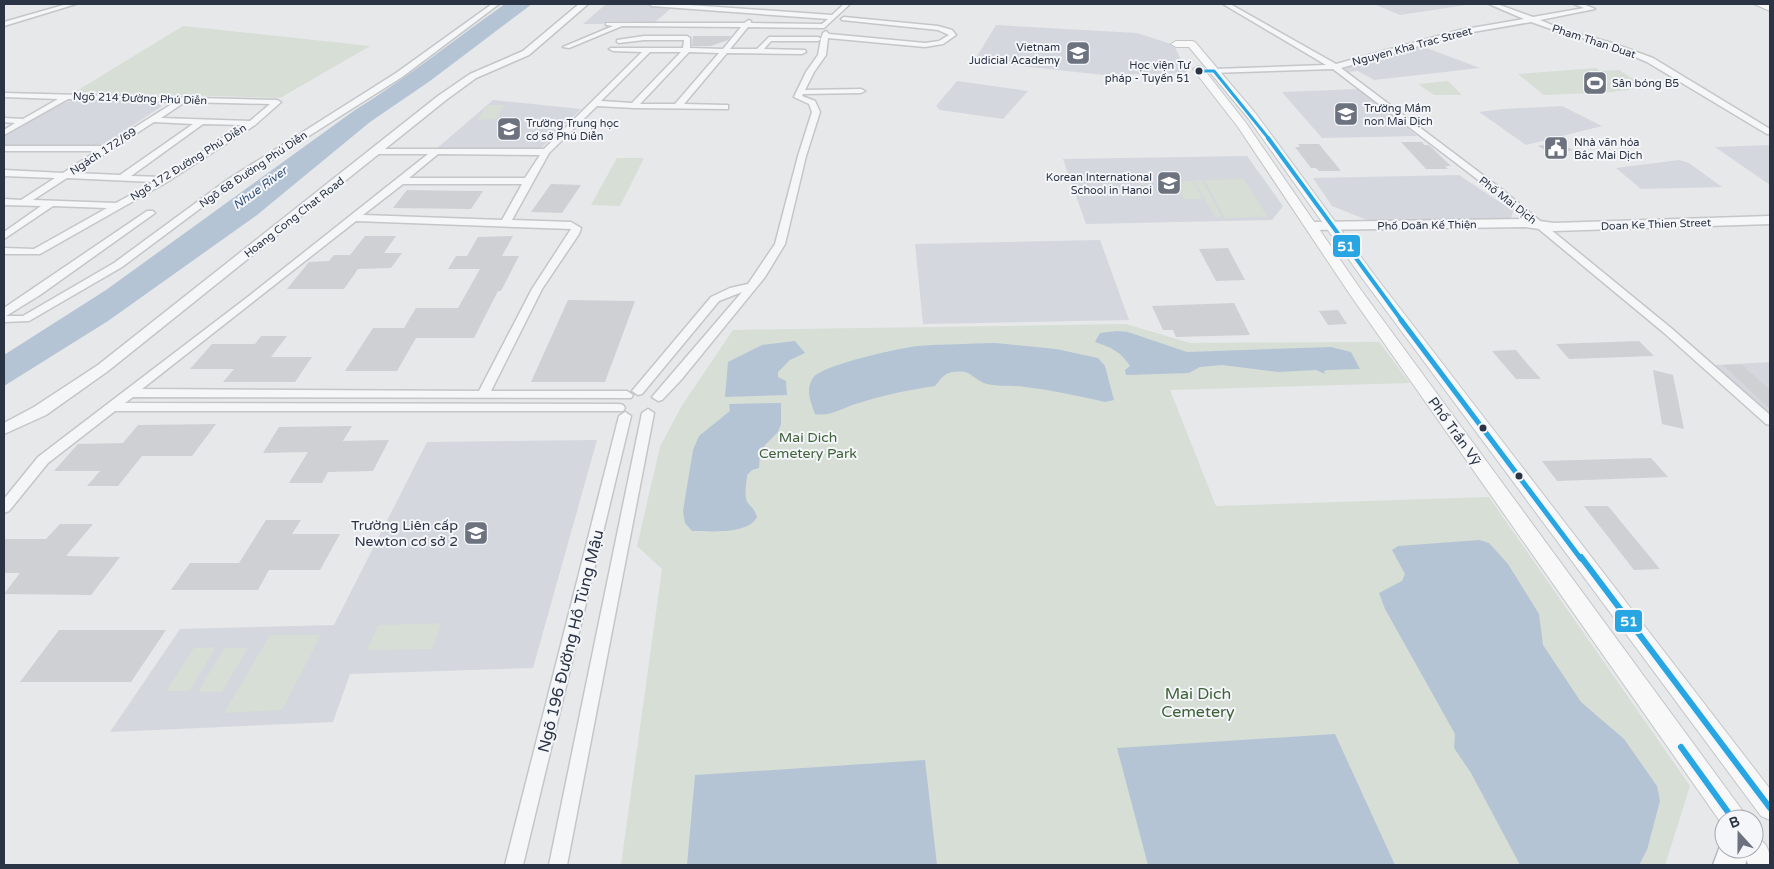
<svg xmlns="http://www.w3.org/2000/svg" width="1774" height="869" viewBox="0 0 1774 869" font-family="'Varela Round',sans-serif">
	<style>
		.built { fill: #d4d7dd }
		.green { fill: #d6ded6 }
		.water { fill: #b4c4d5 }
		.building { fill: #ced0d3 }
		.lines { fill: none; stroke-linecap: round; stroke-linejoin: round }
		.minor-casing { stroke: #c4c6c8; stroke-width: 3 }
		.tertiary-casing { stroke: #c4c6c8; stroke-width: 3 }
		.secondary-casing { stroke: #c4c6c8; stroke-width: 2 }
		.primary-casing { stroke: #c2c5c8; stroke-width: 2 }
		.trunk-casing { stroke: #b8bbbf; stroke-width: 3 }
		.minor { fill: #f5f6f7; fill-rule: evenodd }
		.tertiary { fill: #f5f6f7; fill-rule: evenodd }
		.secondary { fill: #f8f8f8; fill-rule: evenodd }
		.primary { fill: #f8f8f8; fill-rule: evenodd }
		.trunk { fill: #f8f8f8; fill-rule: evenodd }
		.bus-1-far3-casing { stroke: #f4f6f9; stroke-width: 5 }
		.bus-1-far2-casing { stroke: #f4f6f9; stroke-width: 7 }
		.bus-1-far1-casing { stroke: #f4f6f9; stroke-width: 9 }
		.bus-1-casing { stroke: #f4f6f9; stroke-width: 10 }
		.bus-1-far3 { stroke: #28a6e3; stroke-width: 3 }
		.bus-1-far2 { stroke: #28a6e3; stroke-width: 4 }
		.bus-1-far1 { stroke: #28a6e3; stroke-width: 5 }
		.bus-1 { stroke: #28a6e3; stroke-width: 6 }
		.bus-dot { fill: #2b3445; stroke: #f4f6f9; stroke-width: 2 }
		.labels { text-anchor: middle; stroke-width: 4; stroke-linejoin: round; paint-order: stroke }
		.far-street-label { font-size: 11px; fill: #2b3445; stroke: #f4f6f9 }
		.far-poi-label { font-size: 11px; fill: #2b3445; stroke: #f4f6f9; text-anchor: start }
		.far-bus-label { font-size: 11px; fill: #2b3445; stroke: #f4f6f9; text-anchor: end }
		.far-water-label { font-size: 12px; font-style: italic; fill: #34527a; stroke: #f4f6f9 }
		.street-label { font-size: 14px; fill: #2b3445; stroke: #f4f6f9 }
		.park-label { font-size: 14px; fill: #3f6138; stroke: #f4f6f9 }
		.poi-label { font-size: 14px; fill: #2b3445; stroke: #f4f6f9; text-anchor: end }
		.near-street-label { font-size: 16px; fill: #2b3445; stroke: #f4f6f9 }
		.near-park-label { font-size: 16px; fill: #3f6138; stroke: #f4f6f9 }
		.line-badge { stroke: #f4f6f9; stroke-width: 2 }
		.badge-label { font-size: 14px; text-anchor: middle; font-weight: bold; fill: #fff }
	</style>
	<rect width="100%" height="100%" fill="#e6e8ea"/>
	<g class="built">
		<polygon points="606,4 633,4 674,6 655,22 607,21 603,24 583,24"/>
		<polygon points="1381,4 1473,4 1400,15 1376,5"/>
		<polygon points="996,25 1137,33 1174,45 1187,73 1104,75 974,61"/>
		<polygon points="1421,46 1480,68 1374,80 1358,71 1346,72 1346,68"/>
		<polygon points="957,81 1028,91 1003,119 940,110 936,106"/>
		<polygon points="1358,89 1417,136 1322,138 1282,92"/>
		<polygon points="77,99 155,102 162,106 106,143 92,146 4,145 4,136 60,104"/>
		<polygon points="493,100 581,109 538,151 435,150"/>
		<polygon points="1562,106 1602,126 1526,145 1479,112 1503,109"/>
		<polygon points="1770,145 1770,185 1715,147"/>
		<polygon points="1247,156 1283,206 1272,220 1086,224 1063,159"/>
		<polygon points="1679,160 1689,163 1722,187 1641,189 1616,168"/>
		<polygon points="1459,175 1513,211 1511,219 1367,220 1332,206 1313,178"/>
		<polygon points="1100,240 1129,320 923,324 915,244"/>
		<polygon points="1770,362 1770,415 1715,365 1753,363"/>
		<polygon points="597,440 533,668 350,674 333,722 110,732 180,629 334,625 427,442"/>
	</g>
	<g class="green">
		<polygon points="183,26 370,46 280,98 75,92"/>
		<polygon points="1596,68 1600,71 1619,70 1644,86 1626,86 1630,90 1615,91 1616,92 1544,95 1518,74"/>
		<polygon points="1448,81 1462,95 1434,95 1418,84"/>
		<polygon points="487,105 505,105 496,119 477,120"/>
		<polygon points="617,158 644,158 620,206 591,205"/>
		<polygon points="1244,179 1268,217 1225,218 1204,180"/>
		<polygon points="1194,180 1202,180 1222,217 1215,217"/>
		<polygon points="1175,181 1193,181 1203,199 1184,199"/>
		<polygon points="1126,324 1190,343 1379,342 1410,383 1170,390 1216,506 1489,497 1690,786 1665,865 621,865 662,569 637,546 660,447 681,407 733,330"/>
		<polygon points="442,623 432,649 367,650 378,625"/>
		<polygon points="270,635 321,635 282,710 224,713"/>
		<polygon points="216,647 190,691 166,691 194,648"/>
		<polygon points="224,648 248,648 222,692 198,692"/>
	</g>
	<g class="water">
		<path d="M 505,4 L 532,4 L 430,81 L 370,122 L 257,215 L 108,321 L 4,386 L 4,355 L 106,290 L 355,110 C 407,78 455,39 505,4 Z"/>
		<path d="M 1117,331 L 1128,332 L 1187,352 L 1331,347 L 1351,352 L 1360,369 L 1328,370 L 1324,371 L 1325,374 L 1316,370 L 1278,372 L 1222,365 L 1200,367 L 1189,373 L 1126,375 L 1125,370 L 1130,366 C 1121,352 1111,347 1095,342 L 1100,333 Z"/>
		<polygon points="795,341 805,353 790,360 778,372 778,377 786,381 787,395 725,397 728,362 762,345"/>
		<path d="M 995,343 L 1056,349 L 1098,358 L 1105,366 L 1114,400 L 1105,402 C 1079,396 1052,390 1025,387 C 1013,385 999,387 987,384 C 972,379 972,369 952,372 C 943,374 940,380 935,386 C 909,390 883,395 859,403 C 843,407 832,417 815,414 C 811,403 805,389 813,378 C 821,365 900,348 918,346 C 944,344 969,344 995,343 Z"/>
		<path d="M 781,403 L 781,424 L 778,432 L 765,445 L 760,455 L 759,468 L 752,470 L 747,475 C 747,483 743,496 748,503 C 752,508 755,510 757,517 C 748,535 710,531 692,531 L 685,523 L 683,511 L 693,450 L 699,436 L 730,411 L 729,404 Z"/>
		<polygon points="1480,540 1489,543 1508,564 1539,614 1543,645 1581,702 1624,739 1657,786 1660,801 1647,850 1639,865 1520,865 1471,773 1454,748 1455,734 1385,609 1379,593 1402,581 1405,574 1392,550 1398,546"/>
		<polygon points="1335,734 1395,865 1148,865 1117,748"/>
		<polygon points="925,760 937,865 687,865 695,775"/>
	</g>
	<g class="building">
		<polygon points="693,36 731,36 728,40 711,46 692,46"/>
		<polygon points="1401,142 1422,142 1424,145 1429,145 1451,166 1445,166 1448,169 1426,169"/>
		<polygon points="1558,142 1573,150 1553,154 1538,146"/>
		<polygon points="1298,144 1319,144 1341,171 1319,171 1316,168 1311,168 1295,147 1300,147"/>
		<polygon points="551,184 581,185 562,213 531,212"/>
		<polygon points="407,190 468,191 483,191 471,209 393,208"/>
		<polygon points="365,236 396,236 384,253 402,253 391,268 358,269 344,289 287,289 309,262 329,261 334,255 350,255"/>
		<polygon points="513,236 502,256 519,256 501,291 498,291 474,338 416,338 397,371 345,371 373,328 404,328 416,308 458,308 480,269 448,269 456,256 467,256 478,237"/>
		<polygon points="1228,248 1245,280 1216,281 1199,249"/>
		<polygon points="568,300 635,301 605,382 531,382"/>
		<polygon points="1234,303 1250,335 1176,337 1173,330 1163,330 1152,306"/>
		<polygon points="1338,310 1347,324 1328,325 1319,311"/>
		<polygon points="261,336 287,336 271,357 312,357 295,382 223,382 234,369 190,369 212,344 255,344"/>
		<polygon points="1639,341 1654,356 1569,359 1556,344"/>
		<polygon points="1516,350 1524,360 1541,379 1516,379 1492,351"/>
		<polygon points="1723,365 1742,365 1770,390 1770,409"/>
		<polygon points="1653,370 1673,375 1684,429 1662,424"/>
		<polygon points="216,424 192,456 142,456 118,486 87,486 100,471 54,471 78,444 123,443 138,425"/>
		<polygon points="352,426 343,441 389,440 373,471 328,472 322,483 289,483 308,452 263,453 279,427"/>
		<polygon points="1651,458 1668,477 1557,481 1542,461"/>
		<polygon points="1584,506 1608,506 1660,569 1634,570"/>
		<polygon points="266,520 301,520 292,534 340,534 320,570 269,570 258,590 171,590 190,563 239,563"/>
		<polygon points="60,524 93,524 66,556 120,557 91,595 4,594 20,573 4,573 4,539 46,539"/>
		<polygon points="59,630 166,630 131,682 20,682"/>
	</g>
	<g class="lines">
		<defs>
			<g id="minor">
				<polygon points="67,4 76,4 4,26 4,22"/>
				<polygon points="492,4 499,4 402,77 233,184 122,267 29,321 4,322 4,308 147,211 153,211 155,213 40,295 6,316 23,316 114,263 227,180 396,73"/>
				<path d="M 649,4 L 675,4 L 832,15 L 844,4 L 850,4 L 824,28 L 748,27 L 730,49 L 757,49 L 769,37 L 818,37 L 821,39 L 823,33 L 826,31 L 829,34 L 925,43 L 939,41 L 949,35 L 938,30 L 842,20 L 841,19 L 844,17 L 938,26 L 952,30 L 956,35 L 943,44 L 925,47 L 828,38 L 826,55 L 814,72 L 805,90 L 861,89 L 865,91 L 861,93 L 803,94 L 802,96 L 815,101 L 820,112 L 806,156 L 785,244 L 765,277 L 681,380 L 662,400 L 658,401 L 652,397 L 742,292 L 719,301 L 642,394 L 638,395 L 632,391 L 711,297 L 730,288 L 748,284 L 775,244 L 798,156 L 812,112 L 809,104 L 794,97 L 806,72 L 818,55 L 821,39 L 818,41 L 771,41 L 764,49 L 805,50 L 806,52 L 802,54 L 727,53 L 684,104 L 725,105 L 728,105 L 728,109 L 634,108 L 597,106 L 549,153 L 512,220 L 571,222 L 581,228 L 579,234 L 542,289 L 491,391 L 627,391 L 633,395 L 631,398 L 133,397 L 125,403 L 619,404 L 623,405 L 625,408 L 623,411 L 115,411 L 48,463 L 9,511 L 4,513 L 4,499 L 38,457 L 249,296 L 428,154 L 378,154 L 375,153 L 375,149 L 544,149 L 642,52 L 613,51 L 609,49 L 611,48 L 683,48 L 684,40 L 644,40 L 619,43 L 617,42 L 617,40 L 644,36 L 687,36 L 690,38 L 690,48 L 723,49 L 741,27 L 622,26 L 569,48 L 563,47 L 613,26 L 606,25 L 606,23 L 744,23 L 749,20 L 751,21 L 751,23 L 822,24 L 828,19 L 652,6 ZM 650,52 L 681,52 L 632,103 L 601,101 ZM 689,52 L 719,53 L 675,104 L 640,104 ZM 438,154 L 540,155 L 525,178 L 409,178 ZM 403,184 L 522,184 L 502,220 L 363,215 ZM 356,221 L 571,229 L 532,289 L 479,391 L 142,389 Z"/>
				<polygon points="1223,4 1230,4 1336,64 1460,30 1524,19 1489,4 1497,4 1533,17 1584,8 1574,4 1583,4 1595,9 1540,20 1564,30 1612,43 1653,58 1770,129 1770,134 1767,134 1647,62 1608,45 1560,32 1531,22 1461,34 1341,68 1500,188 1671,328 1770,415 1770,425 1766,424 1663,332 1494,192 1333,69 1211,73 1211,69 1214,69 1326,65"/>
				<path d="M 4,93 L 277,100 L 281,102 L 255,125 L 167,182 L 40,254 L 4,254 L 4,248 L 34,249 L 107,208 L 53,206 L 4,239 L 4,232 L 41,206 L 4,205 L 4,199 L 21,200 L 55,178 L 4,176 L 4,170 L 63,173 L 97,151 L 4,151 L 4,146 L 105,146 L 175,102 L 68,99 L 4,135 L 4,130 L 15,123 L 4,122 L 4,118 L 23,119 L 58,99 L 4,97 ZM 185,102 L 270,104 L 250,121 L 161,118 ZM 154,122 L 193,124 L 120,175 L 75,173 ZM 203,124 L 243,125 L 162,177 L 131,176 ZM 67,178 L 154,182 L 116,203 L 33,200 Z"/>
				<polygon points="648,409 654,413 567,865 549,865 642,413"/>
				<polygon points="625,412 631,416 523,865 505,865 619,416"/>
			</g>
			<g id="tertiary">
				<polygon points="579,4 588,4 529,55 476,78 446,100 108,371 46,415 4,434 4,423 34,407 98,365 438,96 470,74 523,51"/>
				<polygon points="1770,216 1770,224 1554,231 1525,227 1312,230 1306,226 1312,222 1525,219 1554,223"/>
			</g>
			<g id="secondary">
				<polygon points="1192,41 1195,42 1256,114 1375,276 1770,789 1770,820 1761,816 1365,282 1248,118 1189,47 1176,47 1171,44 1176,41"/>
				<polygon points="1198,66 1202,67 1246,123 1361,290 1742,810 1746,819 1724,819 1724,827 1351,296 1238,127 1193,69"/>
				<path d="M 1754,837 C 1768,842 1770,851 1770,865 L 1749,865 L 1740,849 L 1754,849 Z"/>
			</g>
			<polygon id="primary" points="1754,4 1770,5 1770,11"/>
			<polygon id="trunk" points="1723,838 1724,849 1750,849 1745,865 1713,865"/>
		</defs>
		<use href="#minor" class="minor-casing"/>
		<use href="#tertiary" class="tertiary-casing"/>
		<use href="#secondary" class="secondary-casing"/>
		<use href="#primary" class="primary-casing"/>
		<use href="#trunk" class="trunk-casing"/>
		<use href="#minor" class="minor"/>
		<use href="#tertiary" class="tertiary"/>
		<use href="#secondary" class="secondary"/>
		<use href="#primary" class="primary"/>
		<use href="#trunk" class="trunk"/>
		<defs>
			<polyline id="bus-1-far3" points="1199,71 1214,71 1269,139"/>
			<polyline id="bus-1-far2" points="1268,138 1402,321"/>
			<polyline id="bus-1-far1" points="1401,320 1581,559"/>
			<g id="bus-1">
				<polyline points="1581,557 1770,808"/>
				<polyline points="1681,747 1733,819"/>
			</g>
		</defs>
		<use href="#bus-1-far3" class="bus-1-far3-casing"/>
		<use href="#bus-1-far2" class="bus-1-far2-casing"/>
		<use href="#bus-1-far1" class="bus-1-far1-casing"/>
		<use href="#bus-1" class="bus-1-casing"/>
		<use href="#bus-1-far3" class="bus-1-far3"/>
		<use href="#bus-1-far2" class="bus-1-far2"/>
		<use href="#bus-1-far1" class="bus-1-far1"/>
		<use href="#bus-1" class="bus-1"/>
	</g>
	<defs>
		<symbol id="university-square" viewBox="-11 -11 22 22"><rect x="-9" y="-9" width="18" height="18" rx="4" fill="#6c737f" stroke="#f4f6f9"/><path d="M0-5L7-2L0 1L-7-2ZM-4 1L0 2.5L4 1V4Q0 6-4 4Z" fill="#fff"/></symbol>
		<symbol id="stadium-square" viewBox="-11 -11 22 22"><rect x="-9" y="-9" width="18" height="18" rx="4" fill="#6c737f" stroke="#f4f6f9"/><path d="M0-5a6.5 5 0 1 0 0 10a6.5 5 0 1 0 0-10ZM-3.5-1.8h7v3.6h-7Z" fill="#fff"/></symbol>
		<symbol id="school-square" viewBox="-11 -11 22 22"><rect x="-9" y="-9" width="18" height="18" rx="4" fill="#6c737f" stroke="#f4f6f9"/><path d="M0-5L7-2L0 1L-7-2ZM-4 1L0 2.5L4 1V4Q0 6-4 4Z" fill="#fff"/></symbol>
		<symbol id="civic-square" viewBox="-11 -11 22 22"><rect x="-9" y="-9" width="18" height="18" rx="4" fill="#6c737f" stroke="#f4f6f9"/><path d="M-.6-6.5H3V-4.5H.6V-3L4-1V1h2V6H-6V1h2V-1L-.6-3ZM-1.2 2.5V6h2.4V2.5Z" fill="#fff"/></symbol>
	</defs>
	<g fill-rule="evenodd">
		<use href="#university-square" x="1064" y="39" width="28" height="28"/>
		<use href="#stadium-square" x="1581" y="69" width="28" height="28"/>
		<use href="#school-square" x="1332" y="100" width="28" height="28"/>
		<use href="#school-square" x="495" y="115" width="28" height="28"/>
		<use href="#civic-square" x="1542" y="134" width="28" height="28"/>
		<use href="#school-square" x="1155" y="169" width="28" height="28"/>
		<use href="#school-square" x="462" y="519" width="28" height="28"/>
	</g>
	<g class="bus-dot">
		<circle cx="1199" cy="71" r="4.5"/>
		<circle cx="1483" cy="428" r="4.5"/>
		<circle cx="1519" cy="476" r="4.5"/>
	</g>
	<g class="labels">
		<g class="far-street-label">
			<text transform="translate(1594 41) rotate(18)" y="4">Pham Than Duat</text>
			<text transform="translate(1412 46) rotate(-15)" y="4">Nguyen Kha Trac Street</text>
			<text transform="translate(140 98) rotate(2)" y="4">Ngõ 214 Đường Phú Diễn</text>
			<text transform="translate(103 151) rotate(-33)" y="4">Ngách 172/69</text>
			<text transform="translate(188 162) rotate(-32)" y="4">Ngõ 172 Đường Phú Diễn</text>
			<text transform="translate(253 169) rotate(-34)" y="4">Ngõ 68 Đường Phú Diễn</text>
			<text transform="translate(1508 200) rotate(38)" y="4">Phố Mai Dịch</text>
			<text transform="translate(294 217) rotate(-38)" y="4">Hoang Cong Chat Road</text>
			<text transform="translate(1656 224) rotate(-2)" y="4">Doan Ke Thien Street</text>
			<text transform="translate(1427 225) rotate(-1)" y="4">Phố Doãn Kế Thiện</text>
		</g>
		<g class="far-poi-label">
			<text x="1060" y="51" text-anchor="end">Vietnam<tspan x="1060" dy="13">Judicial Academy</tspan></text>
			<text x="1612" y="87">Sân bóng B5</text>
			<text x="1364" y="112">Trường Mầm<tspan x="1364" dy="13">non Mai Dịch</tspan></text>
			<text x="526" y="127">Trường Trung học<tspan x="526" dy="13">cơ sở Phú Diễn</tspan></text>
			<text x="1574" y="146">Nhà văn hóa<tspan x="1574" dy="13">Bắc Mai Dịch</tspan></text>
			<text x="1152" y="181" text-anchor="end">Korean International<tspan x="1152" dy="13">School in Hanoi</tspan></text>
		</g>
		<g class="far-bus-label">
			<text x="1190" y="69">Học viện Tư<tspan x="1190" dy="13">pháp - Tuyến 51</tspan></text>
		</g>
		<g class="far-water-label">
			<text transform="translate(260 188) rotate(-36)" y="4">Nhue River</text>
		</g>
		<g class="street-label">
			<text transform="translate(1455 431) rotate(54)" y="5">Phố Trần Vỹ</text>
		</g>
		<g class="park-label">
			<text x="808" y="442">Mai Dich<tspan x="808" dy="16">Cemetery Park</tspan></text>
		</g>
		<g class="poi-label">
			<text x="458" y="530">Trường Liên cấp<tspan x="458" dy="16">Newton cơ sở 2</tspan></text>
		</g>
		<g class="near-street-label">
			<text transform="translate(570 641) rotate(-76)" y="6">Ngõ 196 Đường Hồ Tùng Mậu</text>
		</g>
		<g class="near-park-label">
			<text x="1198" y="699">Mai Dich<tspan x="1198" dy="18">Cemetery</tspan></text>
		</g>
	</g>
	<g class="line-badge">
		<rect x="1332" y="234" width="29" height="24" rx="5" fill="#28a6e3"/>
		<rect x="1614" y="609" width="29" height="24" rx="5" fill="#28a6e3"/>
	</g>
	<g class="badge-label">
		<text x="1346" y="251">51</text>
		<text x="1629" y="626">51</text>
	</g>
	<rect width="1774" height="869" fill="none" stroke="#2b3445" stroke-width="10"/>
	<g transform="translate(1739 834) rotate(339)"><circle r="24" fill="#f4f6f9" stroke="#a4a8b1"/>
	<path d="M0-4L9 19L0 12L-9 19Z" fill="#6c737f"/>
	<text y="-8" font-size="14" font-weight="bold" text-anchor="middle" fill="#2b3445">B</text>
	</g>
</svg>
